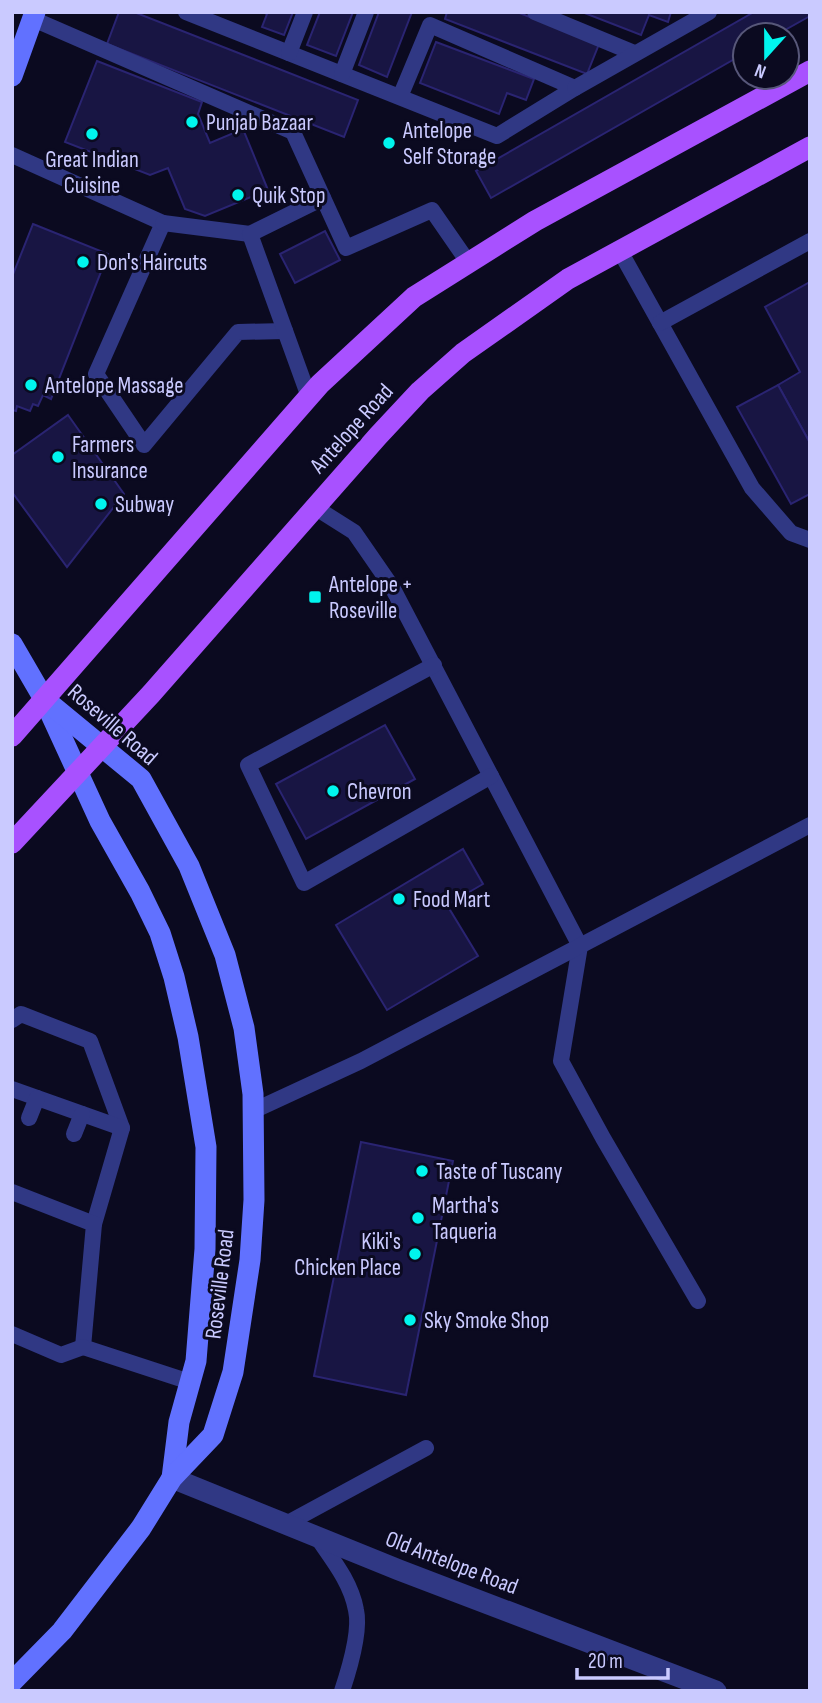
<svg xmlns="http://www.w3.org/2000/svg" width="822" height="1703" viewBox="0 0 822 1703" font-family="'Sofia Sans Condensed',sans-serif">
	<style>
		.building { fill: #181543; stroke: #2a2472; stroke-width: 2 }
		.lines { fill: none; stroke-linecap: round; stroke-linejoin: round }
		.lane { stroke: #303884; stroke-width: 16 }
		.street { stroke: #303884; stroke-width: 21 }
		.secondary { stroke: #6171ff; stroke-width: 21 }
		.primary { stroke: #a851ff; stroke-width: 21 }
		.poi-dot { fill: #00f5ee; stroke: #0b0a20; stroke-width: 2.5 }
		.labels { text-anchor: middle; stroke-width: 6; stroke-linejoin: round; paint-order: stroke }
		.poi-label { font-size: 23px; fill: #cacaff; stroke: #0b0a20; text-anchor: start }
		.street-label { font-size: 23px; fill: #cacaff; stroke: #0b0a20 }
	</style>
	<rect width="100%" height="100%" fill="#0b0a20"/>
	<g class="building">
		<polygon points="119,12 134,12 358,100 344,137 107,44"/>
		<polygon points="263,12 293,12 284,35 262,27 267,14"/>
		<polygon points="320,12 353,12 336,56 307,45"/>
		<polygon points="379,12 412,12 387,77 359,65"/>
		<polygon points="447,12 517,12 599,44 587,74 445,19"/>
		<polygon points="582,12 671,12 668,22 649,15 641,35"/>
		<polygon points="754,12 810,12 810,16 776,35 745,35 745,53 491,198 476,171"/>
		<polygon points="436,42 534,79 526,100 507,93 499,114 420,83"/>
		<polygon points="97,61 202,102 198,114 210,143 243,129 268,190 205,216 185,209 168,168 150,175 65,142"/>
		<polygon points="33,224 108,254 51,399 43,395 38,406 33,404 30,411 17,406 16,411 12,410 12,277"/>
		<polygon points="325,231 340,260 295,283 280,254"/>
		<polygon points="810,282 810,443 778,385 800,372 765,307"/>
		<polygon points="778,385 810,443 810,494 791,504 737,407"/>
		<polygon points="68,415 124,494 67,567 12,492 12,455"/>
		<polygon points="385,725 415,779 306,839 276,784"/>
		<polygon points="463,849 483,884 447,905 478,956 387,1010 336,925"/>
		<polygon points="361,1142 453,1161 406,1395 314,1376"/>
	</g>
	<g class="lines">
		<g class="lane">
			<polyline points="186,12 497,136 575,88 430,25 400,97"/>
			<polyline points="535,12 634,53"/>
			<polyline points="33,19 293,132 346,248 432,210 468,262"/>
			<polyline points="289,53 305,12"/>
			<polyline points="342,74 366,12"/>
			<polyline points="575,88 709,12"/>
			<polyline points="12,155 163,223 96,374 144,445 238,332 285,331"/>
			<polyline points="163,223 250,234"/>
			<polyline points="620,251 752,488 791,533 810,540"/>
			<polyline points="660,323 810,241"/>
			<polyline points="309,397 250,234 323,198"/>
			<polyline points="316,508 354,532 392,587 580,946 561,1061 603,1138 698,1301"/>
			<polyline points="434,665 248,765 304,883 491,776"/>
			<polyline points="12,1020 21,1014 90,1041 122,1128"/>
			<polyline points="12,1089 122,1128 94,1224"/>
			<polyline points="253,1111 361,1061 810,825"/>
			<polyline points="29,1118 37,1098"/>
			<polyline points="74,1134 82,1114"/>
			<polyline points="12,1192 94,1224 83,1347 190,1382"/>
			<polyline points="12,1334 61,1355 83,1347"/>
			<polyline points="286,1524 426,1448"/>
			<path d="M 317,1537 C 332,1559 351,1582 356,1610 C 361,1632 349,1670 342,1691"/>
		</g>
		<polyline class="street" points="172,1478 399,1570 716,1691"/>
		<g class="secondary">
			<polyline points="12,76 35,12"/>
			<polyline points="12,644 44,699 100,821 140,892 160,933 174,977 188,1037 206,1147 205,1249 196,1361 179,1422 172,1478"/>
			<polyline points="12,1682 62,1631 141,1528 172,1478 213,1435 233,1372 250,1260 254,1200 253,1094 244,1028 225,955 189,866 141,779 44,699"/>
		</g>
		<g class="primary">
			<polyline points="12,736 320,384 414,297 535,221 810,71"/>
			<polyline points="12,843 151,694 378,436 420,391 463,353 568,279 810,147"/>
		</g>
	</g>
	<g class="poi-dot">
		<circle cx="192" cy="122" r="7"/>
		<circle cx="92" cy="134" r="7"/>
		<circle cx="389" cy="143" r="7"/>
		<circle cx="238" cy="195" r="7"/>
		<circle cx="83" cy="262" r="7"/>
		<circle cx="31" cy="385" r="7"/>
		<circle cx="58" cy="457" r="7"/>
		<circle cx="101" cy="504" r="7"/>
		<rect x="308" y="590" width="14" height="14" rx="3.5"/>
		<circle cx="333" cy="791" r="7"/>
		<circle cx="399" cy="899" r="7"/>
		<circle cx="422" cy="1171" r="7"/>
		<circle cx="418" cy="1218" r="7"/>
		<circle cx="415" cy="1254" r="7"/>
		<circle cx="410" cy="1320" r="7"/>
	</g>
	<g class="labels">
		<g class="poi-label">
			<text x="206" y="130">Punjab Bazaar</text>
			<text x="403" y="138">Antelope<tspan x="403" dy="26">Self Storage</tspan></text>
			<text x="92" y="167" text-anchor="middle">Great Indian<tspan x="92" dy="26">Cuisine</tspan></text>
			<text x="252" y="203">Quik Stop</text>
			<text x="97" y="270">Don's Haircuts</text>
			<text x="45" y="393">Antelope Massage</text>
			<text x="72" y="452">Farmers<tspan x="72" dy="26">Insurance</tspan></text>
			<text x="115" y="512">Subway</text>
			<text x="329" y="592">Antelope +<tspan x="329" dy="26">Roseville</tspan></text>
			<text x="347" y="799">Chevron</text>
			<text x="413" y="907">Food Mart</text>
			<text x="436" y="1179">Taste of Tuscany</text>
			<text x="432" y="1213">Martha's<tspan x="432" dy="26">Taqueria</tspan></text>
			<text x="401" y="1249" text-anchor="end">Kiki's<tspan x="401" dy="26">Chicken Place</tspan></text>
			<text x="424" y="1328">Sky Smoke Shop</text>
		</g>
		<g class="street-label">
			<text transform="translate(351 428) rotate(-48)" y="8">Antelope Road</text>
			<text transform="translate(113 724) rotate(41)" y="8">Roseville Road</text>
			<text transform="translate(219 1284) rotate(-83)" y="8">Roseville Road</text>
			<text transform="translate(452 1562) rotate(21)" y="8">Old Antelope Road</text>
		</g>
	</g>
	<rect width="822" height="1703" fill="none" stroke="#cacaff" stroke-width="28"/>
	<g transform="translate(766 56) rotate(201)"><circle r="33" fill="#0b0a20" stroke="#575779" stroke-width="2"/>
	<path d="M0-5L12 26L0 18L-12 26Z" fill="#00f5ee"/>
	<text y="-10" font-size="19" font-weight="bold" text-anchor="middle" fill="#cacaff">N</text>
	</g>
	<path d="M577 1668v10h91v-10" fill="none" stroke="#cacaff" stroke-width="3.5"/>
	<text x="588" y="1668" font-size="21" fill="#cacaff" stroke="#0b0a20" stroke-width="5" paint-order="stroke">20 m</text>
</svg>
